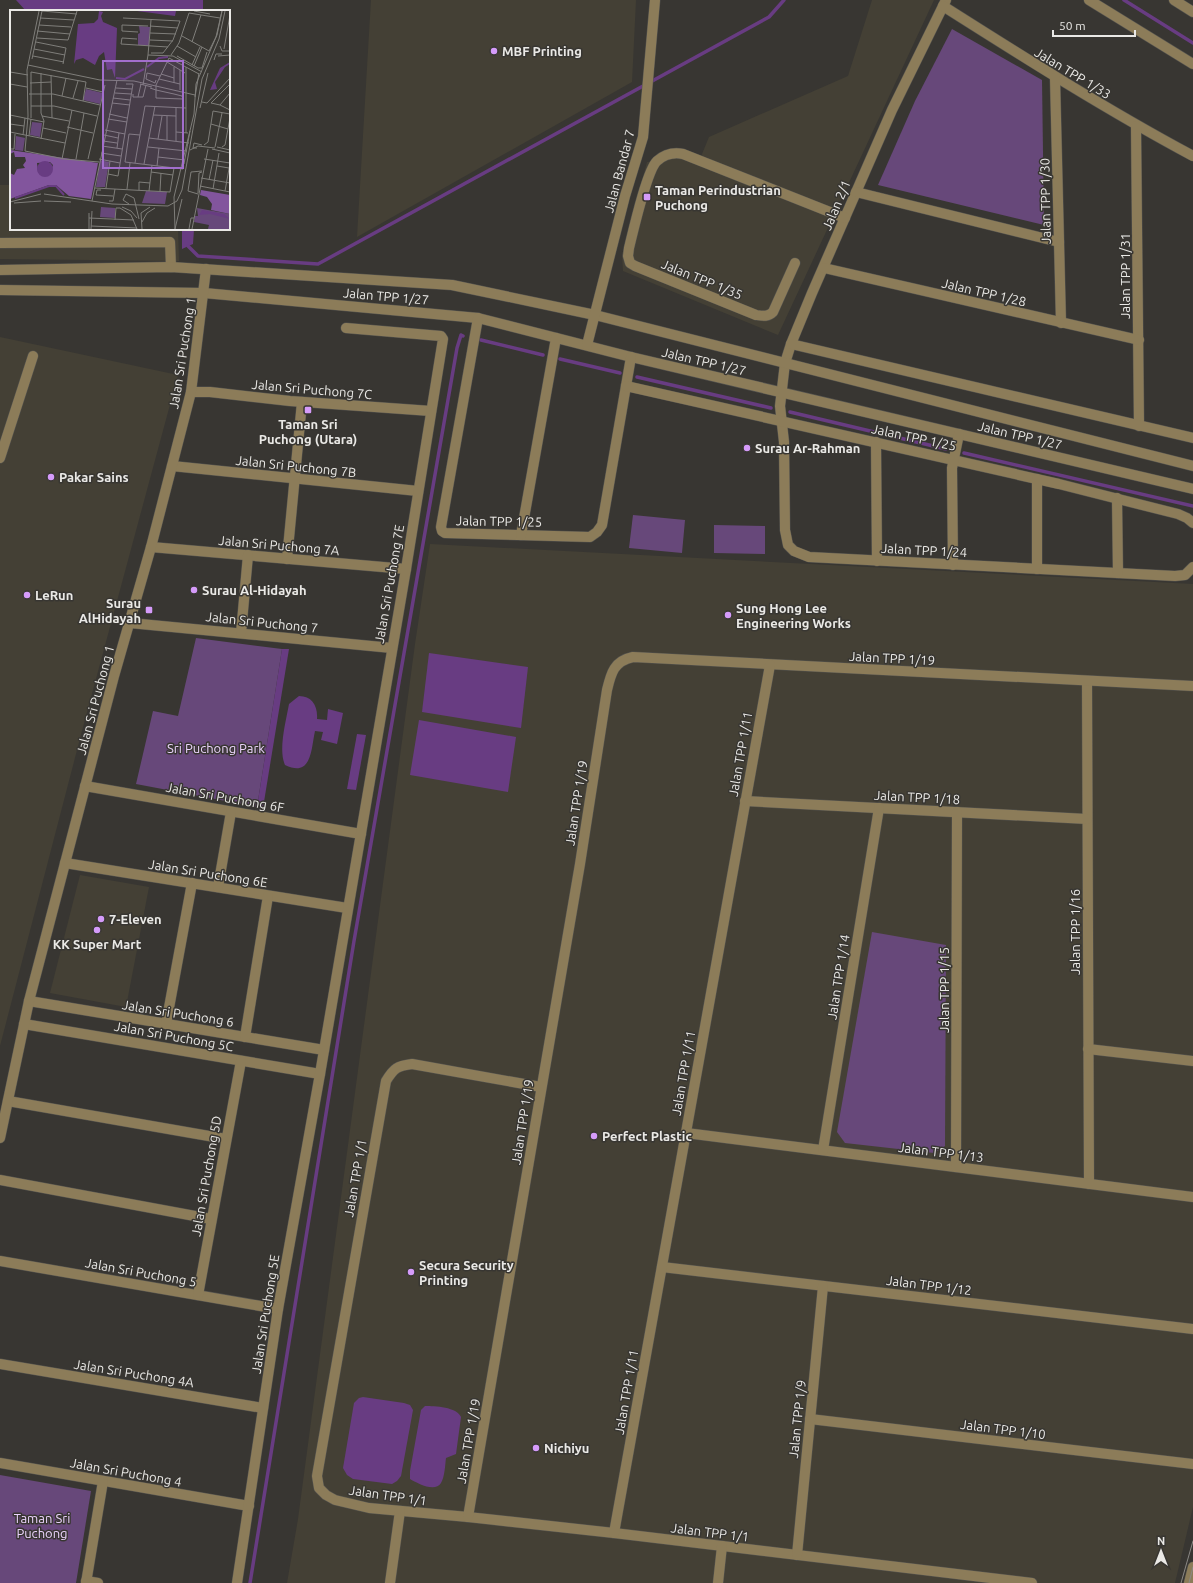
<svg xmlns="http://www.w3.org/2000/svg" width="1193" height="1583" viewBox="0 0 1193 1583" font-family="Ubuntu,sans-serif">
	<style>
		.built { fill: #444035 }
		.green { fill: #67487a }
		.water { fill: #683c82 }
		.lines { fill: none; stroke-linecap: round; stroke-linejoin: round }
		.stream { stroke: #683c82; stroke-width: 3.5 }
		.minor-casing { stroke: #54534f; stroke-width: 11 }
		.minor { stroke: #8c7c59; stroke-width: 10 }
		.tram { stroke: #8b8986; stroke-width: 1 }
		.poi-dot { fill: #d59bfa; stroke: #383632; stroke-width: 1.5 }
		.labels { text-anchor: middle; stroke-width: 3; stroke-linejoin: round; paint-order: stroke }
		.poi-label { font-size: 13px; font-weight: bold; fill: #eae9e6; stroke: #383632; text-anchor: start }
		.street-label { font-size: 13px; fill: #eae9e6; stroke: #383632 }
		.park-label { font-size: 13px; fill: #ebd3fc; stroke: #383632 }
		.inset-river { fill: none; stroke: #683c82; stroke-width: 2 }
		.inset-road { fill: none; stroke: #7f7e7a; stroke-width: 1 }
		.view { fill: #a26ecd; fill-opacity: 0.15; stroke: #a26ecd; stroke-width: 2 }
		.inset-edge { fill: none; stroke: #eae9e6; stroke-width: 2 }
	</style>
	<rect width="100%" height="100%" fill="#383632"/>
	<g class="built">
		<polygon points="371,0 636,0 632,82 357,237"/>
		<polygon points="872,0 934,0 778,335 623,271 622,255 647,162 682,158 698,164 709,137 848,76"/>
		<polygon points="0,185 11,185 11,229 178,229 179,261 0,259"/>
		<polygon points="0,337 178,375 83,727 0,1046"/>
		<polygon points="430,544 1193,584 1193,1507 1175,1583 287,1583 298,1519 415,644"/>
		<polygon points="80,875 149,887 126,1007 50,993"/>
	</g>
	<g class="green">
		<polygon points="952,29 1042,80 1044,225 878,185 915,101"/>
		<polygon points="633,515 685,520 682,553 629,548"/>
		<polygon points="714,525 765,526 765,554 714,553"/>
		<polygon points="196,638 282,649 257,807 136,784 153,711 178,716"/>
		<polygon points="872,932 946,945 945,1146 934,1153 845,1143 837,1132"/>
		<polygon points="0,1475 91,1491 76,1583 0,1583"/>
	</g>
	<g class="water">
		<polygon points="16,0 203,0 203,11 26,11"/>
		<polygon points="182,229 194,229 193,244 182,249"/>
		<polygon points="282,649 289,649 263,808 257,807"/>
		<polygon points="429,653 528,667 521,728 422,712"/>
		<path d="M 299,696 C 312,696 318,706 317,719 L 327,720 L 328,709 L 343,713 L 337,744 L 321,740 L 323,732 L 315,731 C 311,749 312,778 285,765 C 278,750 286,721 289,704 Z"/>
		<polygon points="419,720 516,737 508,792 410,775"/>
		<polygon points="357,734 366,735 356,790 347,789"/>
		<polygon points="363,1397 404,1403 410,1405 413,1410 401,1476 397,1481 392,1484 353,1479 347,1475 343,1468 354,1403 359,1398"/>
		<path d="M 425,1406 C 435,1406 457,1407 461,1417 L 456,1454 L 446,1458 C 445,1465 445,1476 441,1483 C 435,1493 417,1483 410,1479 L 410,1471 L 421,1410 Z"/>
	</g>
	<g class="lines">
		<g class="stream">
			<polyline points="1124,0 1193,43"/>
			<polyline points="188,246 198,256 318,264 769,17 784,0"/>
			<polyline points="481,340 543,355"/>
			<polyline points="560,359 620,373"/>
			<polyline points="637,377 771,408"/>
			<polyline points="790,412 946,449"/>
			<polyline points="964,453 1193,506"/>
			<polyline points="250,1583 354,941 457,348 461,335 463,336"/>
		</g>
		<defs>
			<g id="minor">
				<polyline points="946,0 892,110 812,293 791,344 785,363 780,406 784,442 785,530 788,545 794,551 809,557 1175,576 1185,575 1193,567"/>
				<polyline points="1089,0 1193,64"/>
				<polyline points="1174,0 1193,12"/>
				<path d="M 943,6 C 1025,58 1107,110 1193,156"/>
				<polyline points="1055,78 1061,323"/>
				<polyline points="1136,126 1139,426"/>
				<polyline points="856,192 1059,242"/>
				<polyline points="0,243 170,242 171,267"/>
				<path d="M 795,263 L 773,312 C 768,317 763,316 756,315 L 635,266 L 630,263 L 628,256 L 629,248 C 633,232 647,170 657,161 C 665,154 673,152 683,154 L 845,218"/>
				<polyline points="824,268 1139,340"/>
				<polyline points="0,270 171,267 452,285 595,315 1193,466"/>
				<polyline points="0,290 204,293 478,318 631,357 1193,489"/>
				<polyline points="478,318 441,527 442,531 445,533 590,537 597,532 602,525 631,357"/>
				<polyline points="791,344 1193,438"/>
				<polyline points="587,345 625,196 643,137 655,0"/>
				<polyline points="626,386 1059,484 1178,514 1187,518 1193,523"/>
				<polyline points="191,392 210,392 290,401 431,411"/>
				<polyline points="876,442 877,561"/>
				<polyline points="0,458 33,356"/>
				<polyline points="172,466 418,491"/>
				<polyline points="1117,498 1118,573"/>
				<polyline points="521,535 556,338"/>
				<polyline points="151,547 406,569"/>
				<polyline points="287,559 302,402"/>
				<polyline points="953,565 952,468 959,434"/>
				<polyline points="1037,569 1037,479"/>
				<polyline points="130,623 392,648"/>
				<polyline points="241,633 248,555"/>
				<polyline points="1087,681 1089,1184"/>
				<polyline points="85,786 361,834"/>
				<polyline points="745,801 1087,819"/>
				<polyline points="65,863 347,908"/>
				<polyline points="218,887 231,812"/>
				<polyline points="29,1001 324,1050"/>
				<polyline points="24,1024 320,1074"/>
				<polyline points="166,1024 192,883"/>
				<polyline points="245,1037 268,896"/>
				<polyline points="1088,1049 1193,1061"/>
				<path d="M 541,1087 L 412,1064 C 397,1066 394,1068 386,1081 L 317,1476 L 319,1488 L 326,1495 L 335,1500 L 369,1508 L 468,1517 L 614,1533 L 1032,1583"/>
				<polyline points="8,1101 226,1139"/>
				<polyline points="686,1133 1193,1197"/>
				<polyline points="0,1138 29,1001 114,676 151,547 191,392 206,269"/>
				<polyline points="823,1150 879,808"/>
				<polyline points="956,1167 957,812"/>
				<polyline points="0,1180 211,1219"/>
				<polyline points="0,1261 278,1309"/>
				<polyline points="662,1267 1193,1329"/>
				<polyline points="198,1295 241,1061"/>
				<polyline points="0,1364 263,1408"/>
				<polyline points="810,1419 1193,1464"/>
				<polyline points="0,1463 249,1506"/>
				<path d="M 468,1517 L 580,864 L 607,690 C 611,673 614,661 633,657 L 1193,686"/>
				<polyline points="614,1533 770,665"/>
				<polyline points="797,1555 823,1286"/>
				<polyline points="86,1581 98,1583"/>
				<polyline points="86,1583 103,1481"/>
				<polyline points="237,1583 278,1309 320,1074 406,569 443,339 441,336 346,328"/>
				<polyline points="390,1583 400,1511"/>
				<polyline points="718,1583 722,1546"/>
				<polyline points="1189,1583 1193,1567"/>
			</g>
		</defs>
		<use href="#minor" class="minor-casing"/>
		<use href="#minor" class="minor"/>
		<g class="tram">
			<polyline points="1181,1583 1193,1541"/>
			<polyline points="1189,1583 1193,1567"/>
		</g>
	</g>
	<g class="poi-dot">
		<circle cx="494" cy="51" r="4"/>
		<rect x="643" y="193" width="8" height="8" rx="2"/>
		<rect x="304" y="406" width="8" height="8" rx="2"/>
		<circle cx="747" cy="448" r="4"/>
		<circle cx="51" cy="477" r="4"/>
		<circle cx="194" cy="590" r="4"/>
		<circle cx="27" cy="595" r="4"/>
		<rect x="145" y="606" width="8" height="8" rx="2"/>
		<circle cx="728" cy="615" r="4"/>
		<circle cx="101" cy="919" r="4"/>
		<circle cx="97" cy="930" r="4"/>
		<circle cx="594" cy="1136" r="4"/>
		<circle cx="411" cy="1272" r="4"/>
		<circle cx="536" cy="1448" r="4"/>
	</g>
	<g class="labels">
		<g class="poi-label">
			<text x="502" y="56">MBF Printing</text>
			<text x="655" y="195">Taman Perindustrian<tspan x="655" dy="15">Puchong</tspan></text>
			<text x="308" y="429" text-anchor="middle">Taman Sri<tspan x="308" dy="15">Puchong (Utara)</tspan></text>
			<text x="755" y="453">Surau Ar-Rahman</text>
			<text x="59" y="482">Pakar Sains</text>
			<text x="202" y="595">Surau Al-Hidayah</text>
			<text x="35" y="600">LeRun</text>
			<text x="141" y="608" text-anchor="end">Surau<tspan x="141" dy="15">AlHidayah</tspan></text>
			<text x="736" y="613">Sung Hong Lee<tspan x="736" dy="15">Engineering Works</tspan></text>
			<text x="109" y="924">7-Eleven</text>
			<text x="97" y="949" text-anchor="middle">KK Super Mart</text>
			<text x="602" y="1141">Perfect Plastic</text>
			<text x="419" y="1270">Secura Security<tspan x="419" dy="15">Printing</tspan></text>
			<text x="544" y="1453">Nichiyu</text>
		</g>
		<g class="street-label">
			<text transform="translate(1073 73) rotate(31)" y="5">Jalan TPP 1/33</text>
			<text transform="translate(619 171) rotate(-75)" y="5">Jalan Bandar 7</text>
			<text transform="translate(1045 201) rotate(-91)" y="5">Jalan TPP 1/30</text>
			<text transform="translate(836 205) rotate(-67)" y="5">Jalan 2/1</text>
			<text transform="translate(1125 276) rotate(-90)" y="5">Jalan TPP 1/31</text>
			<text transform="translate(702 279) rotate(22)" y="5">Jalan TPP 1/35</text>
			<text transform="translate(984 292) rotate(13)" y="5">Jalan TPP 1/28</text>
			<text transform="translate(386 296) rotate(5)" y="5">Jalan TPP 1/27</text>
			<text transform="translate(182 353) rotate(-81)" y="5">Jalan Sri Puchong 1</text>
			<text transform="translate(704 361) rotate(13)" y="5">Jalan TPP 1/27</text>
			<text transform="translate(312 389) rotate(5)" y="5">Jalan Sri Puchong 7C</text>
			<text transform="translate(1020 435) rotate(13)" y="5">Jalan TPP 1/27</text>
			<text transform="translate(914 437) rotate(12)" y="5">Jalan TPP 1/25</text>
			<text transform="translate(296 466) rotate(6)" y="5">Jalan Sri Puchong 7B</text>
			<text transform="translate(499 521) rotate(1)" y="5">Jalan TPP 1/25</text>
			<text transform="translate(279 545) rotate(5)" y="5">Jalan Sri Puchong 7A</text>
			<text transform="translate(924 550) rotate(3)" y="5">Jalan TPP 1/24</text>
			<text transform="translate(389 584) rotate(-80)" y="5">Jalan Sri Puchong 7E</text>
			<text transform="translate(262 622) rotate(6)" y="5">Jalan Sri Puchong 7</text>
			<text transform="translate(892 658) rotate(3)" y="5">Jalan TPP 1/19</text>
			<text transform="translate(95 700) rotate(-75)" y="5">Jalan Sri Puchong 1</text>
			<text transform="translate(740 754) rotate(-80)" y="5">Jalan TPP 1/11</text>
			<text transform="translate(225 797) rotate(10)" y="5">Jalan Sri Puchong 6F</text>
			<text transform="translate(917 797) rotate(3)" y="5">Jalan TPP 1/18</text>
			<text transform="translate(576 803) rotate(-81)" y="5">Jalan TPP 1/19</text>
			<text transform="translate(208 873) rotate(9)" y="5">Jalan Sri Puchong 6E</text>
			<text transform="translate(1075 932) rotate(-90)" y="5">Jalan TPP 1/16</text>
			<text transform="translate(838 977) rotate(-81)" y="5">Jalan TPP 1/14</text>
			<text transform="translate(944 990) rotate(-90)" y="5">Jalan TPP 1/15</text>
			<text transform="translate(178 1013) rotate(9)" y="5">Jalan Sri Puchong 6</text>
			<text transform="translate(174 1036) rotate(10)" y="5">Jalan Sri Puchong 5C</text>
			<text transform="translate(683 1073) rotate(-80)" y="5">Jalan TPP 1/11</text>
			<text transform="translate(522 1122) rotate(-81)" y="5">Jalan TPP 1/19</text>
			<text transform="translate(941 1152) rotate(7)" y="5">Jalan TPP 1/13</text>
			<text transform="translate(206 1176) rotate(-80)" y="5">Jalan Sri Puchong 5D</text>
			<text transform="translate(355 1178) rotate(-80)" y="5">Jalan TPP 1/1</text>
			<text transform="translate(141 1272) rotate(10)" y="5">Jalan Sri Puchong 5</text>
			<text transform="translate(929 1285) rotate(7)" y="5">Jalan TPP 1/12</text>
			<text transform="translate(265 1314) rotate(-81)" y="5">Jalan Sri Puchong 5E</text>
			<text transform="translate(134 1373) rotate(9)" y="5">Jalan Sri Puchong 4A</text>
			<text transform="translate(626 1392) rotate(-80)" y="5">Jalan TPP 1/11</text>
			<text transform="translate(797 1419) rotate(-84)" y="5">Jalan TPP 1/9</text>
			<text transform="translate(1003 1429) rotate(7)" y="5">Jalan TPP 1/10</text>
			<text transform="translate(468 1441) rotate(-80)" y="5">Jalan TPP 1/19</text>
			<text transform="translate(126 1472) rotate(10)" y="5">Jalan Sri Puchong 4</text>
			<text transform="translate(388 1495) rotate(8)" y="5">Jalan TPP 1/1</text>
			<text transform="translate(710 1532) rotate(7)" y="5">Jalan TPP 1/1</text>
		</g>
		<g class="park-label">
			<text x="216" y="753">Sri Puchong Park</text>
			<text x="42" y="1523">Taman Sri<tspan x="42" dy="15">Puchong</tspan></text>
		</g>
	</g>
	<g transform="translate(10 10)">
		<rect width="220" height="220" fill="#383632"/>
		<path d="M 129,16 L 140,17 L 139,36 L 128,35 L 128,24 L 130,23 ZM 76,79 L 93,83 L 90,94 L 73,90 ZM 22,112 L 32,113 L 30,127 L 20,125 ZM 6,126 L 15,128 L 13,141 L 5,140 ZM 90,150 L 99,152 L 95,177 L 86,177 ZM 136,181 L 157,182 L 155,194 L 132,193 ZM 91,197 L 105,198 L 105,208 L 90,207 ZM 187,198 L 220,204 L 220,219 L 198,219 L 199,215 L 184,212 L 185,206 L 188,206 Z" fill="#67487a"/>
		<path d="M 0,140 L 88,153 L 81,189 L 59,186 L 46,175 L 39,175 L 0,189 L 0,163 L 4,165 L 7,159 L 15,158 L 13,155 L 16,151 L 15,147 L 5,147 L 4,142 L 0,144 ZM 40,152 L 43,155 L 42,158 L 32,166 L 28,162 L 27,153 ZM 191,180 L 220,185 L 220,204 L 201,200 L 202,194 L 197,187 L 190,185 Z" fill="#82559d" fill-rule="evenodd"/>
		<path d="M 89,1 L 93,2 L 91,6 L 93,12 L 107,18 L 105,68 L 102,59 L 97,60 L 94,42 L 89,46 L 85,55 L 73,48 L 66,50 L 64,54 L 68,14 L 84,13 L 88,9 ZM 127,1 L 166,1 L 165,6 ZM 220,52 L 220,54 L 215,57 L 205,72 L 207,79 L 200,80 L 210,58 ZM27 159a8 8 0 1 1 16 0a8 8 0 1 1-16 0ZM 192,200 L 214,204 L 220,209 L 200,204 L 189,205 Z" fill="#683c82"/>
		<path class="inset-river" d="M 137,57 L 149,48 L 158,47M 106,68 L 115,69 L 134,59M 5,188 L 39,176 L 46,176 L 54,185"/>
		<path class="inset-road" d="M 32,1 L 67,4M 184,1 L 200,4M 30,8 L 64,10M 113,8 L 170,11 L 163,30 L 153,43 L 141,43M 29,15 L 61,17M 140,16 L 168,18M 27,21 L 60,24M 128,22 L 112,21 L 112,15 L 138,16M 140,23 L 166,24M 172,26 L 199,41 L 207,25 L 212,1M 27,28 L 58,30 L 67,1M 127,29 L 112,28 L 111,34 L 158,37M 140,30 L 163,31M 26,32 L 56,38 L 53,54M 182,32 L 191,5M 167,36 L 186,47M 210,36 L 212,41 L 220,41M 24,39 L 55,45M 214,39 L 220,5M 138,45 L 163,46 L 192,62M 161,45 L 169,33 L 179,3 L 210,8M 23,46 L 54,52M 167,46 L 188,58M 208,46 L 220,45M 22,49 L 32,1M 204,50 L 206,44 L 212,44M 157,52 L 175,63M 18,55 L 90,70 L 124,71 L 185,85M 182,55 L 190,37M 184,56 L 192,37M 164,57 L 164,73M 188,58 L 192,58 L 197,42M 170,60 L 170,80M 0,62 L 18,65M 31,63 L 31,103 L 34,111 L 31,129M 151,64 L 164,68M 41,65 L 42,108M 149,69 L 170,74M 146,70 L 145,73 L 136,69 L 137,63 L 150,66M 20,73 L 41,72M 0,74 L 17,77M 130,74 L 142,77M 133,75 L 138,45 L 141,10M 76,78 L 93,82M 106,78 L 122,79M 140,78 L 146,80 L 164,84 L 172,86 L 173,89 L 146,88 L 146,75 L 159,48 L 189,64M 105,83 L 121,84M 220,83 L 210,95 L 220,100M 19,84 L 43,84 L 90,95M 123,84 L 123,87 L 133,87 L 136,75M 52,86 L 56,68M 128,87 L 131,74M 185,87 L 189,63M 63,88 L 68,71M 103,88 L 120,90M 192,92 L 197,93 L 220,68M 102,93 L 120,95M 210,95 L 201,93 L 220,74M 21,96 L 44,96 L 87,106M 166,97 L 166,131M 190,98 L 198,63M 99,104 L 117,108M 0,105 L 34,112M 143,105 L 166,106M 32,106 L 59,111M 21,108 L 21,62 L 76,72 L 73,91M 98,109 L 117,112M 0,114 L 14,116M 201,114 L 218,119M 57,117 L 83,123M 33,118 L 56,123M 95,120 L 115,124M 0,122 L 55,133M 166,122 L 178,123M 176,123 L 176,57M 13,125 L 15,108M 94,125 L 108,128M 130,125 L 119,124 L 115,152 L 173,159M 19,126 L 21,109M 139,128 L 179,133M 148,129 L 152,106M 157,130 L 157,106M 93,131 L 107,133M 194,135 L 198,132 L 203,101 L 220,104M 92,136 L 112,139M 138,137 L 177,141M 205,137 L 212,103M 207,137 L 220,140M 212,137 L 215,135 L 220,108M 107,138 L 109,123M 187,138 L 183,138 L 184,133 L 192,135M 0,139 L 4,139 L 5,124M 202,139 L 220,143M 180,140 L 188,136 L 205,138M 15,141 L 18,106 L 17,60 L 29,1M 15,141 L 54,149 L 89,152M 91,143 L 111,146M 148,147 L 175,150M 52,149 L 62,100M 66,149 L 74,103M 78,149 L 95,75M 89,149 L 110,153M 194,149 L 220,153M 125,153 L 135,96 L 176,98M 134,154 L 145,96M 174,154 L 180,121M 147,156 L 149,138M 207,156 L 219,158M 141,162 L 163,165M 98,164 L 108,166 L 123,74 L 116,74M 191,168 L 220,173M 199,170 L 203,150M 190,176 L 220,182M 85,178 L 160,182 L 164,158M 96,178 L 100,151M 117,179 L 120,153M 203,179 L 209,143M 91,180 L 87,180 L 86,185 L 103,186M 129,180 L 129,172 L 140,173M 139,181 L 142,155M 150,181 L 151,163M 215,181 L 220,153M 188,183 L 189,163 L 192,162M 34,184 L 102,194 L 158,196 L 167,191 L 172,180 L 192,69 L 209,29 L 215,1M 188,184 L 178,181 L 181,162 L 192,161M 34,191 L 61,192M 82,191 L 107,70M 99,191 L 103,191 L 105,179M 0,192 L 31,184M 4,193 L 31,191M 119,194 L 113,190 L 116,184 L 124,188 L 129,209M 112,197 L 121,201 L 127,208M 79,208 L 124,210M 105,210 L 106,198 L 110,198 L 121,205 L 127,219M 132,212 L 137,203 L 145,198M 81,216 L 127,218M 79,219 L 79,203M 81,219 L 82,201M 132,219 L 131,203 L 140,197M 165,219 L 172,189M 165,219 L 164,187 L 184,104 L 186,74 L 206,27 L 212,1M 179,219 L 181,208 L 184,208M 182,219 L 198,139"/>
		<path class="view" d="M 93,51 L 173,51 L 173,158 L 93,158 Z"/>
		<rect width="220" height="220" class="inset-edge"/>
	</g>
	<g transform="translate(1161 1551)" stroke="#383632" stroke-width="3" paint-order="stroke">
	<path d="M0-3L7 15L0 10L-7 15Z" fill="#eae9e6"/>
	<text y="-6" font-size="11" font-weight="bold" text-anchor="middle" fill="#eae9e6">N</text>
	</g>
	<path d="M1053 30v6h82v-6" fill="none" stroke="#eae9e6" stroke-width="2"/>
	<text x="1059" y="30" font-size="12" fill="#eae9e6" stroke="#383632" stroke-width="3" paint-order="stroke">50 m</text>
</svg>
